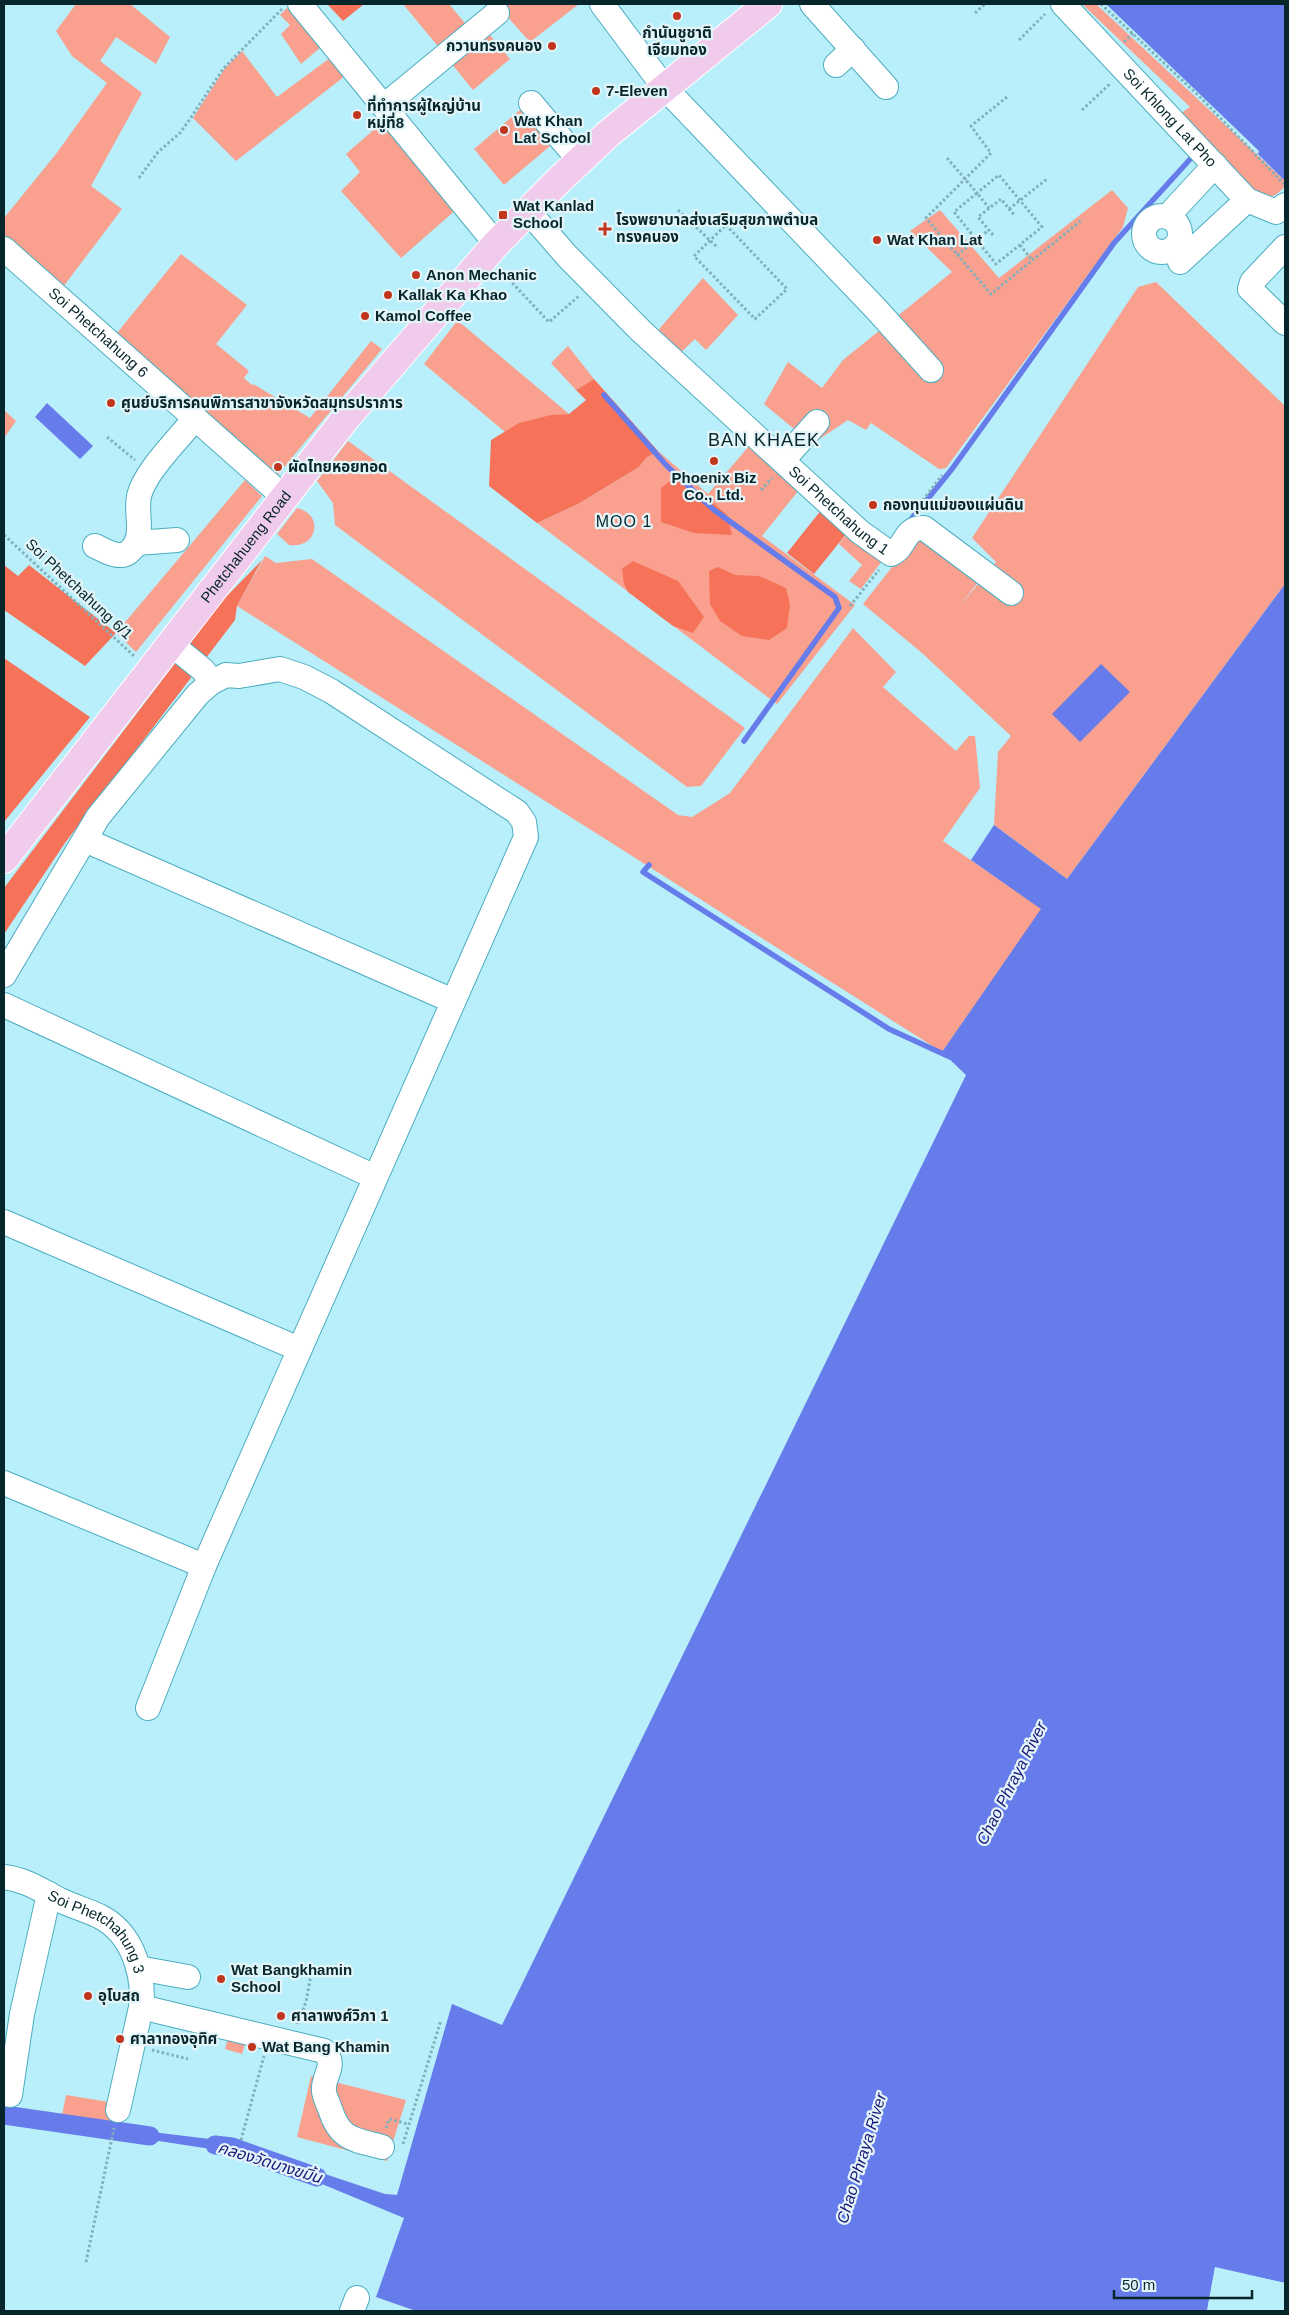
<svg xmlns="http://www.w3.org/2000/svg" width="1289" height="2315" viewBox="0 0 1289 2315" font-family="Helvetica,'Noto Sans Thai',sans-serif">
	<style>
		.green { fill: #f9a08e }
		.forest { fill: #f6735a }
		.water { fill: #667cea }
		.pier { fill: #b9effa }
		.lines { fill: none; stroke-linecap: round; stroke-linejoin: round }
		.stream { stroke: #667cea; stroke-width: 5.5 }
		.canal { stroke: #667cea; stroke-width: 19 }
		.minor-casing { stroke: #4badc0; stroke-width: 26 }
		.major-casing { stroke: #fff; stroke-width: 30 }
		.path { stroke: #81b0ba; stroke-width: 3; stroke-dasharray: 2.5 2.5; stroke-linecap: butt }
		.minor { stroke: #fff; stroke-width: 24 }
		.major { stroke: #f1cbeb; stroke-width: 28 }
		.poi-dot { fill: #c0351c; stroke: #e4f5f9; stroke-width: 2 }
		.labels { text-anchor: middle; stroke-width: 4.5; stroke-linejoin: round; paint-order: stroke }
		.poi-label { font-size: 15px; font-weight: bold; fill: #06262c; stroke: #e4f5f9; text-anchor: start }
		.street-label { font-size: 15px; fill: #06262c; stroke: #e4f5f9 }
		.neighbourhood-label { font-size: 16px; letter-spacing: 1px; fill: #06262c; stroke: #e4f5f9 }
		.water-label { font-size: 16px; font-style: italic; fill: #191678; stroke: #e4f5f9 }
		.quarter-label { font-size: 18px; letter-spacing: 1px; fill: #06262c; stroke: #e4f5f9 }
	</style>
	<rect width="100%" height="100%" fill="#b9effa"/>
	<g class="green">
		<polygon points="76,4 130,4 170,37 156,64 116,37 100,61 142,93 91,186 122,209 60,291 4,241 4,218 56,154 107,83 72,56 56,31"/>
		<polygon points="403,4 449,4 469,28 441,50"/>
		<polygon points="496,4 579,4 530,42"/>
		<path d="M 1082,4 L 1096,4 L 1285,181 L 1285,186 C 1276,196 1272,199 1258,195 L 1175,117 L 1190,107 Z"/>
		<polygon points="290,5 321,47 301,64 281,34 290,25 280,15"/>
		<polygon points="484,28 510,59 473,90 447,58"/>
		<polygon points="242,51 277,97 334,55 350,72 236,161 193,118 225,68"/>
		<polygon points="526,105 556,141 504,185 474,149"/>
		<polygon points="386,119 458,208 401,258 341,191 360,172 346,154"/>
		<polygon points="1112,190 1128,208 1123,227 946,468 939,469 871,423 866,430 848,420 812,444 764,404 788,362 822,388 843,360 952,272 910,231 940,210 999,278"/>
		<polygon points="181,254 247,305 216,344 249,371 244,378 252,385 253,384 310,418 371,341 382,349 276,477 117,333"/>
		<polygon points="703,278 738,315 706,350 695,339 675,358 654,335"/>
		<polygon points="1156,282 1285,406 1285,584 1067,879 994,825 998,752 1011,736 922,653 863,604 917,535 981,578 959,607 996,562 972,538 1138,287"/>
		<path d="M 457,321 L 463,325 L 569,414 C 545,416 524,420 505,432 L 424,364 Z"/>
		<polygon points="568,346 594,379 576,390 551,363"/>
		<polygon points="4,410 16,421 4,438"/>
		<polygon points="755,439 803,485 762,536 855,605 777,704 537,523 578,504 639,467 646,458 658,451 708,494"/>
		<polygon points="348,441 745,728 701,786 687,787 335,525 333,503 317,481"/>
		<polygon points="245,480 262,496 136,652 116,633"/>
		<path d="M 297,508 C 325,515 317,549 289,545 L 277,534 Z"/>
		<polygon points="851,528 885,557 861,589 849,581 862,565 839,544"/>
		<polygon points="265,556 276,563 312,559 678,815 692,817 730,793 853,628 896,672 883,687 956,751 969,736 975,736 980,788 943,841 1042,909 942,1052 237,606"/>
		<polygon points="230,2032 247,2037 242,2054 225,2049"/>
		<polygon points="311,2076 406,2100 387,2161 297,2137"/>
		<polygon points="66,2095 115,2103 111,2123 129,2125 126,2136 4,2119 4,2107 62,2115"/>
	</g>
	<g class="forest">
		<polygon points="327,4 364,4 343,21"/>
		<polygon points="594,379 658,451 646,458 639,467 578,504 537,523 489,486 491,440 519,423 551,415 569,414 586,400 576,390"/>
		<polygon points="673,479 703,494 727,515 732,535 694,533 661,522 661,488"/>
		<polygon points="826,504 851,528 814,574 787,553"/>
		<polygon points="262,560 237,606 235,620 65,843 4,934 4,888 223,600"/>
		<polygon points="633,561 678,581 704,617 693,633 673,626 628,592 624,584 622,569"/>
		<polygon points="4,565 18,576 29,565 116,633 85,666 4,610"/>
		<polygon points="718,567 735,575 759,576 786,588 790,605 787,628 769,640 742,636 720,621 710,604 709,571"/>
		<polygon points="4,658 90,717 4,822"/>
	</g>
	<g class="water">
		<polygon points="1106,4 1285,4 1285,181 1258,154 1259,151"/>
		<polygon points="47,403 93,446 80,459 35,417"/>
		<polygon points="1285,584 1285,2283 1215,2268 1207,2311 416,2311 376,2297 404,2218 293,2172 295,2164 385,2194 397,2195 452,2004 502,2025 966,1075 942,1052 1041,909 971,860 994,825 1067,879"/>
		<polygon points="1101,664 1130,692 1080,742 1052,714"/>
		<polygon points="127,2129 235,2142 241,2144 237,2153 126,2136"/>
	</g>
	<polygon class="pier" points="1215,2267 1285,2283 1285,2285 1217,2270 1209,2311 1207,2311"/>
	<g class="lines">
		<g class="stream">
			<polyline points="604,395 667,466 714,510 835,597 839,608 744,741"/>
			<polyline points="908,523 952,469 1114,243 1193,156"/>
			<polyline points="649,865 643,872 889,1029 950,1057"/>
		</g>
		<g class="canal">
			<polyline points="4,2115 150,2136"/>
			<polyline points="215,2145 232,2147 317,2177"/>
		</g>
		<defs>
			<g id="minor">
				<polyline points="300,4 496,244"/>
				<polyline points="602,4 664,87 877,310 931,370"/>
				<polyline points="812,4 886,87"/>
				<path id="s1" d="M 1063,4 L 1247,200 L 1276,212 L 1285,205"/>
				<polyline points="836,65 853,49"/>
				<polyline points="531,103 580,161"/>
				<polyline points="384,106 497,13"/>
				<path id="s2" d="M 528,211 L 567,256 L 641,331 L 860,532 L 891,554 C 907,547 903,527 924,528 L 1011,593"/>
				<circle cx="1162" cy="234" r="18"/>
				<polyline points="1167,217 1215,165"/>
				<polyline points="1285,247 1252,282 1250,289 1285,323"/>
				<path id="s3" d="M 4,249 L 284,497"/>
				<polyline points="1180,262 1247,200"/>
				<polyline points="783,460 817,422"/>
				<polyline points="137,543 177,540"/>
				<path d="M 95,546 C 104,550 120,561 130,551 C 146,537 135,515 139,496 C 145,471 179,439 195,418"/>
				<polyline points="171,644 203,670 212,682"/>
				<polyline points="85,840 453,1001"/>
				<polyline points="4,975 98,817 198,694 212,682 226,675 239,676 280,669 304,677 331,691 517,812 524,822 526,837 204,1566 4,1483"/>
				<polyline points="4,1005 375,1177"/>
				<polyline points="4,1222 299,1349"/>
				<polyline points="148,1708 204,1566"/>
				<path id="s4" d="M 4,1877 C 27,1880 40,1890 60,1900 C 72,1906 86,1910 99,1916 C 131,1932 143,1969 142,2003 L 118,2110"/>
				<polyline points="138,1968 188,1977"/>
				<path d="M 141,2007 L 324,2051 C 338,2066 322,2076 324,2091 C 324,2096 328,2103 330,2109 C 340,2140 353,2139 382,2147"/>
				<polyline points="10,2095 22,2014 49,1894"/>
				<polyline points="352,2311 357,2298"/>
			</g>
			<g id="major">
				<path id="s5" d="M 4,859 L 346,418 L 496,244 L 555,184 L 608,134 L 768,4"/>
			</g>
		</defs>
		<use href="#minor" class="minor-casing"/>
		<use href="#major" class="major-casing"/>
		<g class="path">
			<polyline points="1101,4 1199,96 1285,185"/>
			<polyline points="975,13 985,4"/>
			<polyline points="1019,40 1045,14"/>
			<polyline points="1124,42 1133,33"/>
			<polyline points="1007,97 971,126 991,153 926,218 991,294 1083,219"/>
			<polyline points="1082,110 1111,83"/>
			<polyline points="947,158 977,193 999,175 1042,227 996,264 954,212 977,193 989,208"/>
			<polyline points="139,178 158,152 180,133 192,116 223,69 282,9"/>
			<polyline points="1009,209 1047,179"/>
			<polyline points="678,210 718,248"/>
			<polygon points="726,225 787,289 755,319 694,256"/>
			<polyline points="993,235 978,217 1001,199 1015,216"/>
			<polyline points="1020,245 1032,260"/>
			<polyline points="957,255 989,230"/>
			<polyline points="502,272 549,322 579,296"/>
			<polyline points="107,437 135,460"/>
			<polyline points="761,490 772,478"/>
			<polyline points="917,508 942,475"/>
			<polyline points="4,535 135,657"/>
			<polyline points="850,606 879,570"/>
			<polyline points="297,2024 306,2002 311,1974"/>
			<polyline points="152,2050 188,2059"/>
			<polyline points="386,2128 389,2119 408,2124"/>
			<polyline points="241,2140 264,2056"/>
			<polyline points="403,2144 441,2020"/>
			<polyline points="86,2262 114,2128"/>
		</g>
		<use href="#minor" class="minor"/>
		<use href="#major" class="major"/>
	</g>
	<g class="poi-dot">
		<circle cx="677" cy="16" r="5"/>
		<circle cx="552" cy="46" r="5"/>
		<circle cx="596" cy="91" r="5"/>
		<circle cx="357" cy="115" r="5"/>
		<circle cx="504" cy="130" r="5"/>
		<rect x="498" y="210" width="10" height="10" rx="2.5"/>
		<path d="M602.5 221.5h5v5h5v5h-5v5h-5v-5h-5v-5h5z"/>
		<circle cx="877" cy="240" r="5"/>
		<circle cx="416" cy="275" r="5"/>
		<circle cx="388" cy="295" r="5"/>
		<circle cx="365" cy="316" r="5"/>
		<circle cx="111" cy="403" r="5"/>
		<circle cx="714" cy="461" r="5"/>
		<circle cx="278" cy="467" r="5"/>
		<circle cx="873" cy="505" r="5"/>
		<circle cx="221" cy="1979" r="5"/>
		<circle cx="88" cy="1996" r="5"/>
		<circle cx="281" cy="2016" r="5"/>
		<circle cx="120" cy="2039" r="5"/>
		<circle cx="252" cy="2047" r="5"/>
	</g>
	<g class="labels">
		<g class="poi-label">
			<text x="677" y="38" text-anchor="middle">กำนันชูชาติ<tspan x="677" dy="17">เจียมทอง</tspan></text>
			<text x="542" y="51" text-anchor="end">กวานทรงคนอง</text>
			<text x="606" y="96">7-Eleven</text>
			<text x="367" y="111">ที่ทำการผู้ใหญ่บ้าน<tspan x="367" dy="17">หมู่ที่8</tspan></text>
			<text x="514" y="126">Wat Khan<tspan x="514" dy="17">Lat School</tspan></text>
			<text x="513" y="211">Wat Kanlad<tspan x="513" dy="17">School</tspan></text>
			<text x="616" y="225">โรงพยาบาลส่งเสริมสุขภาพตำบล<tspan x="616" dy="17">ทรงคนอง</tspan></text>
			<text x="887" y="245">Wat Khan Lat</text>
			<text x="426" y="280">Anon Mechanic</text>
			<text x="398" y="300">Kallak Ka Khao</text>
			<text x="375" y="321">Kamol Coffee</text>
			<text x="121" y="408">ศูนย์บริการคนพิการสาขาจังหวัดสมุทรปราการ</text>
			<text x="288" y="472">ผัดไทยหอยทอด</text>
			<text x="714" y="483" text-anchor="middle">Phoenix Biz<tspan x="714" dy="17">Co., Ltd.</tspan></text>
			<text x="883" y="510">กองทุนแม่ของแผ่นดิน</text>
			<text x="231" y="1975">Wat Bangkhamin<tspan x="231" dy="17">School</tspan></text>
			<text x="98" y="2001">อุโบสถ</text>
			<text x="291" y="2021">ศาลาพงศ์วิภา 1</text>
			<text x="130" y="2044">ศาลาทองอุทิศ</text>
			<text x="262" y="2052">Wat Bang Khamin</text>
		</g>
		<g class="street-label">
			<text dy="5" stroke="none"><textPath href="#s1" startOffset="156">Soi Khlong Lat Pho</textPath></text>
			<text dy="5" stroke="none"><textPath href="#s3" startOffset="126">Soi Phetchahung 6</textPath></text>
			<text dy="5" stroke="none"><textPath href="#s2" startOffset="432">Soi Phetchahung 1</textPath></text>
			<text dy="5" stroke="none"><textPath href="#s5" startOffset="395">Phetchahueng Road</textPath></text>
			<text transform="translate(79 589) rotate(43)" y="5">Soi Phetchahung 6/1</text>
			<text dy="5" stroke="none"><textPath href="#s4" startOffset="112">Soi Phetchahung 3</textPath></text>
		</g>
		<g class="neighbourhood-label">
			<text x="624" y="527">MOO 1</text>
		</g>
		<g class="water-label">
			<text transform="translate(1011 1783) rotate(-63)" y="6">Chao Phraya River</text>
			<text transform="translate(861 2158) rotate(-73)" y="6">Chao Phraya River</text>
			<text transform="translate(270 2162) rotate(17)" y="6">คลองวัดบางขมิ้น</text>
		</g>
		<g class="quarter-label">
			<text x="764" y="446">BAN KHAEK</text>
		</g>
	</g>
	<rect width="1289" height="2315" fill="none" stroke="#06262c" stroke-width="10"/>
	<path d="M1114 2290v8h138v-8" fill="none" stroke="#06262c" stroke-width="2.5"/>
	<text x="1122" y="2290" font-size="15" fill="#06262c" stroke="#e4f5f9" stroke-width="4" paint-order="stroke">50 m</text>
</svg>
